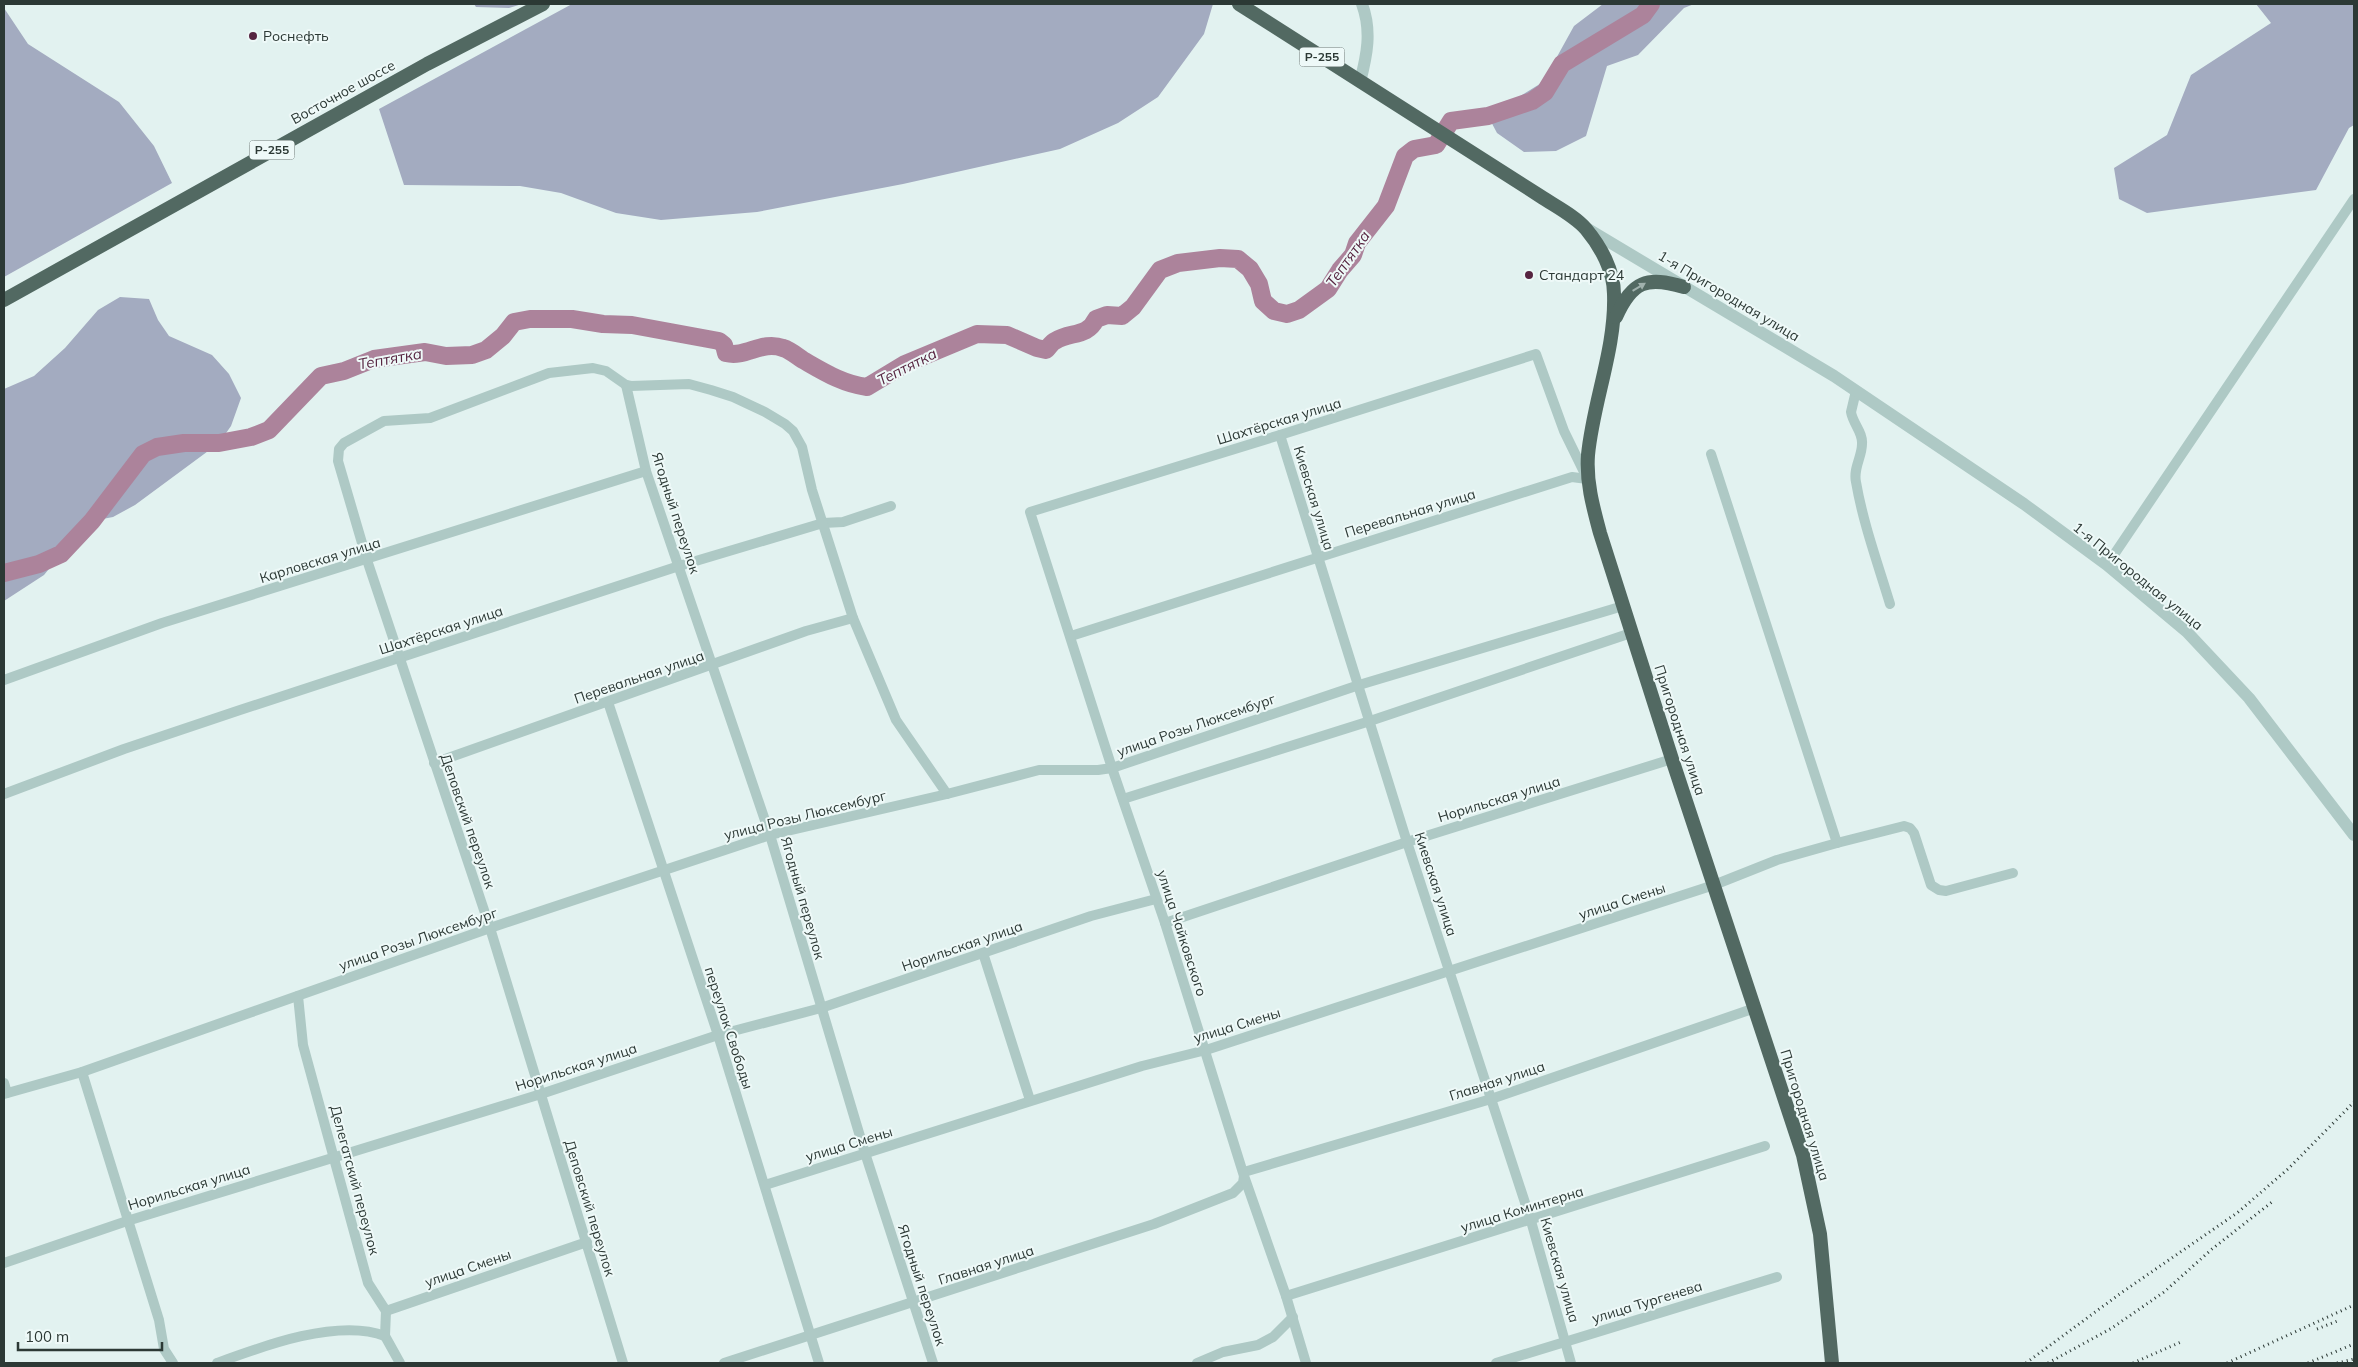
<svg xmlns="http://www.w3.org/2000/svg" width="2358" height="1367" viewBox="0 0 2358 1367" font-family="Mulish,sans-serif">
	<style>
		.green { fill: #a3abc0 }
		.lines { fill: none; stroke-linecap: round; stroke-linejoin: round }
		.river { stroke: #ac839b; stroke-width: 18 }
		.minor { stroke: #aec9c5; stroke-width: 10 }
		.tertiary { stroke: #aec9c5; stroke-width: 12 }
		.trunk { stroke: #526962; stroke-width: 14 }
		.rail { stroke: #2c3935; stroke-width: 3; stroke-dasharray: 1 4; stroke-linecap: butt }
		.oneway { fill: #a0b1ad }
		.poi-dot { fill: #572541; stroke: #eef9f8; stroke-width: 2 }
		.labels { text-anchor: middle; stroke-width: 4; stroke-linejoin: round; paint-order: stroke }
		.shield { fill: #eef9f8; stroke: #667370; stroke-width: 1 }
		.shield-label { font-size: 12px; font-weight: bold; fill: #2c3935 }
		.poi-label { font-size: 14px; fill: #2c3935; stroke: #eef9f8; text-anchor: start }
		.street-label { font-size: 14px; fill: #2c3935; stroke: #eef9f8 }
		.water-label { font-size: 15px; font-style: italic; fill: #572541; stroke: #eef9f8 }
	</style>
	<rect width="100%" height="100%" fill="#e2f2f0"/>
	<g class="green">
		<polygon points="474,4 522,4 509,8 476,7"/>
		<polygon points="572,4 1213,4 1204,34 1158,97 1118,123 1060,149 903,184 757,212 661,220 616,213 561,193 520,186 404,185 379,109"/>
		<polygon points="1603,4 1694,4 1684,8 1638,55 1607,66 1586,136 1556,151 1524,152 1497,133 1488,116 1543,82 1574,26"/>
		<polygon points="2256,4 2354,4 2354,125 2349,128 2316,190 2147,213 2119,199 2114,168 2167,135 2191,75 2271,23"/>
		<polygon points="4,8 28,44 119,102 154,146 172,183 4,277"/>
		<polygon points="120,297 149,299 158,320 169,336 212,355 229,374 241,398 231,426 219,443 135,505 113,517 92,521 79,541 61,554 44,575 4,601 4,389 34,376 65,348 98,310"/>
	</g>
	<g class="lines">
		<path class="river" d="M 4,573 L 39,564 L 61,554 L 92,521 L 143,454 L 157,447 L 184,443 L 219,443 L 251,437 L 269,430 L 321,376 L 344,371 L 374,359 L 425,352 L 446,356 L 472,355 L 486,350 L 503,336 L 514,322 L 530,319 L 572,319 L 603,324 L 632,325 L 719,341 L 724,345 L 726,353 C 746,358 762,340 783,348 C 790,350 797,356 803,360 C 824,372 843,384 867,387 L 905,364 L 977,334 L 1007,335 L 1037,348 L 1046,350 C 1049,347 1052,342 1055,341 C 1070,331 1087,338 1096,319 L 1107,315 L 1122,316 L 1133,307 L 1160,270 L 1178,263 L 1220,258 L 1238,259 L 1250,269 L 1259,284 L 1263,301 L 1274,311 L 1287,314 L 1299,310 L 1328,289 L 1340,270 L 1353,255 L 1357,243 L 1386,206 L 1405,156 L 1414,149 L 1436,145 L 1451,121 L 1488,116 L 1532,101 L 1545,92 L 1562,64 L 1643,15 L 1651,4"/>
		<g class="minor">
			<polyline points="626,385 646,471 770,835 865,1153 933,1363"/>
			<path d="M 1856,391 L 1851,412 C 1853,424 1863,432 1862,444 C 1862,457 1853,468 1856,482 C 1863,523 1878,564 1890,604"/>
			<polyline points="1280,435 1407,842 1531,1221 1571,1363"/>
			<polyline points="2107,565 2354,199"/>
			<polyline points="1071,636 1572,477 1587,479"/>
			<polyline points="4,680 162,623 646,471"/>
			<polyline points="608,702 718,1035 819,1363"/>
			<polyline points="434,763 806,631 853,618"/>
			<polyline points="4,794 124,749 240,710 679,566 823,523 843,522 891,506"/>
			<polyline points="1123,799 1370,721 1631,633"/>
			<polyline points="1837,843 1904,826 1910,828 1914,833 1931,885 1939,890 1946,891 2013,873"/>
			<polyline points="1165,923 1407,842 1672,759"/>
			<polyline points="983,953 1030,1100"/>
			<polyline points="298,996 303,1045 368,1283 386,1311 385,1336 400,1363"/>
			<polyline points="82,1072 159,1320 164,1349 173,1363"/>
			<polyline points="4,1083 7,1093"/>
			<polyline points="4,1094 82,1072 490,928 770,835 947,794 1039,770 1098,770 1112,768 1359,685 1623,606"/>
			<polyline points="1244,1172 1491,1099 1755,1008"/>
			<polyline points="765,1185 1142,1066 1206,1050 1714,885 1777,860 1837,843 1711,454"/>
			<polyline points="4,1263 127,1221 541,1094 718,1035 821,1008 1091,916 1156,899"/>
			<polyline points="1286,1296 1765,1146"/>
			<polyline points="386,1311 587,1242"/>
			<path d="M 217,1363 C 263,1346 338,1318 385,1336"/>
			<polyline points="623,1363 490,928 367,560 338,461 339,449 344,443 384,421 430,418 549,373 593,368 606,371 626,385 631,386 689,384 711,390 733,397 765,412 785,424 793,431 802,447 812,490 853,618 896,720 947,794"/>
			<polyline points="724,1363 1154,1224 1233,1193 1243,1183 1244,1176"/>
			<polyline points="1197,1363 1223,1352 1258,1345 1273,1337 1293,1317"/>
			<polyline points="1306,1363 1286,1296 1244,1176 1165,923 1112,768 1030,512 1280,435 1536,354 1564,431 1586,476"/>
			<polyline points="1496,1363 1777,1277"/>
		</g>
		<g class="tertiary">
			<path d="M 1360,82 C 1367,55 1372,31 1362,4"/>
			<polyline points="1586,228 1834,376 2024,504 2107,565 2187,632 2249,698 2354,835"/>
		</g>
		<g class="trunk">
			<path d="M 1239,4 L 1540,196 C 1555,206 1575,216 1586,229 C 1601,247 1614,271 1614,294 C 1616,348 1593,402 1588,455 C 1586,482 1593,507 1600,533 L 1672,759 L 1803,1155 L 1820,1234 L 1832,1363"/>
			<polyline points="4,300 427,64 543,4"/>
			<path d="M 1616,317 C 1632,281 1647,276 1684,287"/>
		</g>
		<g class="rail">
			<polyline points="2317,1329 2340,1320"/>
			<polyline points="2026,1363 2121,1293 2237,1213 2288,1169 2354,1102"/>
			<polyline points="2048,1363 2112,1328 2164,1292 2212,1249 2272,1202"/>
			<polyline points="2133,1363 2181,1342"/>
			<polyline points="2227,1363 2354,1305"/>
			<polyline points="2308,1363 2354,1344"/>
			<polyline points="2337,1363 2354,1359"/>
		</g>
	</g>
	<defs><path id="oneway-solid" d="M-6-.8H1V-3.2L6.5 0L1 3.2V.8H-6Z" transform="scale(1.25)"/></defs>
	<use class="oneway" href="#oneway-solid" transform="translate(1639 287) rotate(-31)"/>
	<g class="poi-dot">
		<circle cx="253" cy="36" r="5"/>
		<circle cx="1529" cy="275" r="5"/>
	</g>
	<g class="labels">
		<g class="shield">
			<rect x="1299.5" y="47.5" width="45" height="19" rx="4"/>
			<rect x="249.5" y="140.5" width="45" height="19" rx="4"/>
		</g>
		<g class="shield-label">
			<text x="1322" y="61">Р-255</text>
			<text x="272" y="154">Р-255</text>
		</g>
		<g class="poi-label">
			<text x="263" y="41">Роснефть</text>
			<text x="1539" y="280">Стандарт 24</text>
		</g>
		<g class="street-label">
			<text transform="translate(343 92) rotate(-29)" y="5">Восточное шоссе</text>
			<text transform="translate(1729 296) rotate(31)" y="5">1-я Пригородная улица</text>
			<text transform="translate(1279 421) rotate(-17)" y="5">Шахтёрская улица</text>
			<text transform="translate(1314 498) rotate(73)" y="5">Киевская улица</text>
			<text transform="translate(676 513) rotate(72)" y="5">Ягодный переулок</text>
			<text transform="translate(1410 513) rotate(-17)" y="5">Перевальная улица</text>
			<text transform="translate(320 560) rotate(-17)" y="5">Карловская улица</text>
			<text transform="translate(2138 576) rotate(39)" y="5">1-я Пригородная улица</text>
			<text transform="translate(441 630) rotate(-18)" y="5">Шахтёрская улица</text>
			<text transform="translate(639 677) rotate(-19)" y="5">Перевальная улица</text>
			<text transform="translate(1196 725) rotate(-19)" y="5">улица Розы Люксембург</text>
			<text transform="translate(1680 730) rotate(72)" y="5">Пригородная улица</text>
			<text transform="translate(1499 799) rotate(-17)" y="5">Норильская улица</text>
			<text transform="translate(805 815) rotate(-14)" y="5">улица Розы Люксембург</text>
			<text transform="translate(468 821) rotate(71)" y="5">Деповский переулок</text>
			<text transform="translate(1436 884) rotate(72)" y="5">Киевская улица</text>
			<text transform="translate(803 898) rotate(74)" y="5">Ягодный переулок</text>
			<text transform="translate(1622 901) rotate(-18)" y="5">улица Смены</text>
			<text transform="translate(1182 933) rotate(72)" y="5">улица Чайковского</text>
			<text transform="translate(418 939) rotate(-19)" y="5">улица Розы Люксембург</text>
			<text transform="translate(962 946) rotate(-19)" y="5">Норильская улица</text>
			<text transform="translate(1237 1025) rotate(-17)" y="5">улица Смены</text>
			<text transform="translate(729 1028) rotate(72)" y="5">переулок Свободы</text>
			<text transform="translate(576 1067) rotate(-18)" y="5">Норильская улица</text>
			<text transform="translate(1497 1081) rotate(-18)" y="5">Главная улица</text>
			<text transform="translate(1805 1115) rotate(73)" y="5">Пригородная улица</text>
			<text transform="translate(849 1144) rotate(-17)" y="5">улица Смены</text>
			<text transform="translate(355 1180) rotate(75)" y="5">Делегатский переулок</text>
			<text transform="translate(189 1187) rotate(-17)" y="5">Норильская улица</text>
			<text transform="translate(590 1208) rotate(73)" y="5">Деповский переулок</text>
			<text transform="translate(1522 1209) rotate(-17)" y="5">улица Коминтерна</text>
			<text transform="translate(986 1265) rotate(-18)" y="5">Главная улица</text>
			<text transform="translate(468 1268) rotate(-19)" y="5">улица Смены</text>
			<text transform="translate(1560 1270) rotate(74)" y="5">Киевская улица</text>
			<text transform="translate(922 1285) rotate(72)" y="5">Ягодный переулок</text>
			<text transform="translate(1647 1302) rotate(-17)" y="5">улица Тургенева</text>
		</g>
		<g class="water-label">
			<text transform="translate(1348 259) rotate(-55)" y="5">Тептятка</text>
			<text transform="translate(390 359) rotate(-10)" y="5">Тептятка</text>
			<text transform="translate(907 367) rotate(-27)" y="5">Тептятка</text>
		</g>
	</g>
	<rect width="2358" height="1367" fill="none" stroke="#2c3935" stroke-width="10"/>
	<path d="M18 1342v8h144v-8" fill="none" stroke="#2c3935" stroke-width="2.5"/>
	<text x="25" y="1342" font-size="15" fill="#2c3935" stroke="#eef9f8" stroke-width="4" paint-order="stroke">100 m</text>
</svg>
